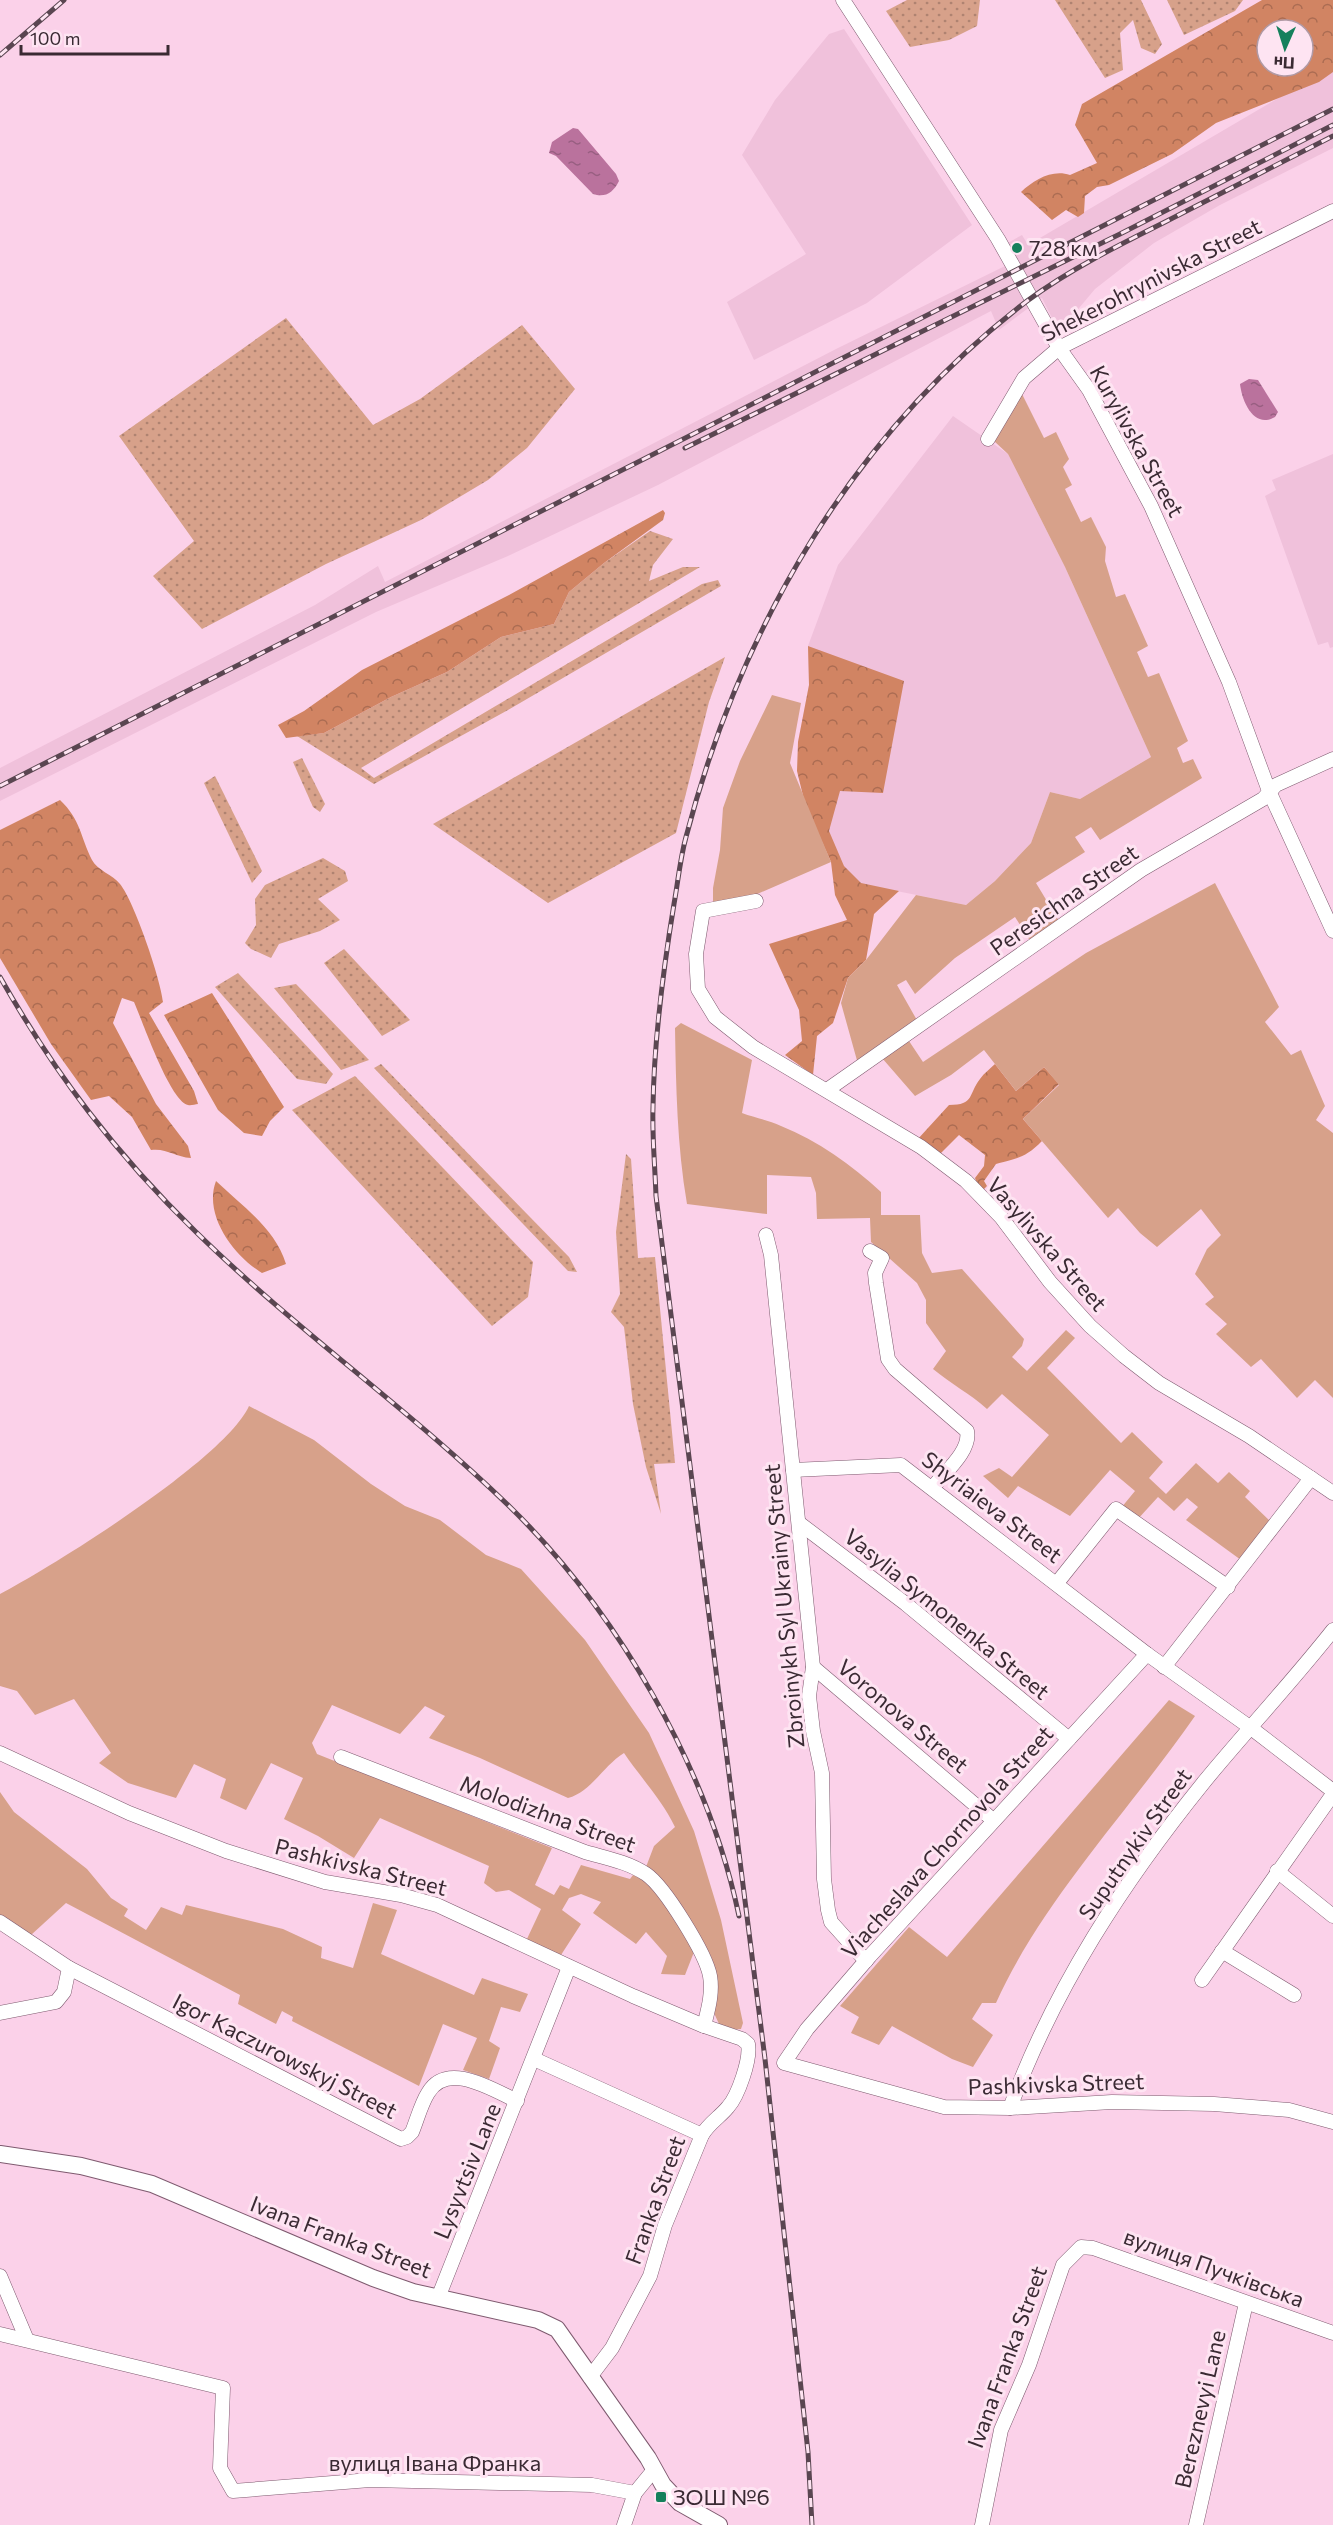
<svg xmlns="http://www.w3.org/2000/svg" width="1333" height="2525" viewBox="0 0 1333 2525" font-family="Commissioner,sans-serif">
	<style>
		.built { fill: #f0c1db }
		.grass { fill: url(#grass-dots) }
		.forest { fill: url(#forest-crowns); fill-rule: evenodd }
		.garden { fill: #d7a18a }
		.water { fill: url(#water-ripples) }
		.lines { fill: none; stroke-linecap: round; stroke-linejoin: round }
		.minor-casing { stroke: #7e5a6f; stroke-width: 15 }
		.major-casing { stroke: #7e5a6f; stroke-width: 18 }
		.minor { stroke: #fff; stroke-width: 14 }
		.major { stroke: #fff; stroke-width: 16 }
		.rail-casing { stroke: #5a4651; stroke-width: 5 }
		.rail { stroke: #fee4f2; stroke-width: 3; stroke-dasharray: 9; stroke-linecap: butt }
		.poi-dot { fill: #15805c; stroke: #fee4f2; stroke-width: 2 }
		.labels { text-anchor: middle; stroke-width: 6; stroke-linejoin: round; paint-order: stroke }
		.poi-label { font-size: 22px; fill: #3a2a33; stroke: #fee4f2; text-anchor: start }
		.street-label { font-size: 22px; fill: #3a2a33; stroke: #fee4f2 }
	</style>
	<defs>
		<pattern id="grass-dots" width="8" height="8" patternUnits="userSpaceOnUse" patternTransform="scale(1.5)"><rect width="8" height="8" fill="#d7a18a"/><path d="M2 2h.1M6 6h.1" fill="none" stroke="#af8371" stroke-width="1.8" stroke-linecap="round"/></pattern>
		<pattern id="forest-crowns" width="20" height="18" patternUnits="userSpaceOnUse" patternTransform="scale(1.5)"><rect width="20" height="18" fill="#d18463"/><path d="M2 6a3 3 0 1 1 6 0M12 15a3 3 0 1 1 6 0" fill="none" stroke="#ab6c52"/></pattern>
		<pattern id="water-ripples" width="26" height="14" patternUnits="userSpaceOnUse" patternTransform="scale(1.5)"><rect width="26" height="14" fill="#ba729d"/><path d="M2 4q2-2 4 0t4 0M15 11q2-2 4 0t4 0" fill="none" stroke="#985e81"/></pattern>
	</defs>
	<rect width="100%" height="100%" fill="#fbd1e9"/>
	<g class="built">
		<polygon points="844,29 972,225 867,303 754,360 727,302 806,254 742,155 775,100 829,34"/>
		<polygon points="1333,66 1333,148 1220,205 1154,243 1095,289 1059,332 1042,298 999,330 991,311 658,485 508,556 376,612 0,801 0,768 315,605 378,566 385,582 836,349 1005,266 997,249 1022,235 1028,245"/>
		<polygon points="953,416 1008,454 1065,567 1151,757 1080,799 1050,792 1031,843 995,881 966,905 842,880 798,742 809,685 808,646 838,565"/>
		<polygon points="1333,454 1333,647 1330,648 1328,642 1318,645 1265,496 1276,490 1272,480"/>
	</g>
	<g class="grass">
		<polygon points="907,0 980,0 977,26 949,40 910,47 886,11"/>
		<polygon points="1055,0 1141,0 1162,44 1155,54 1141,48 1133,20 1120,33 1123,70 1105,78"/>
		<polygon points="1167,0 1243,0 1235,11 1184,35"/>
		<polygon points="286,318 373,425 420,399 522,325 575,389 527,448 488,480 421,520 326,564 202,629 153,576 194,541 119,436"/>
		<polygon points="650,531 673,539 653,565 649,581 683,567 700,567 361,768 374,778 702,584 718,580 721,586 508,710 374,784 297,736 324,733 391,697 447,672 501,637 554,624 569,592 604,563"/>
		<polygon points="725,657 709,702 676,833 548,903 433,824"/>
		<polygon points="302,758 325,804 320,812 313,807 293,762"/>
		<polygon points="215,776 262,871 252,883 204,783"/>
		<polygon points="323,858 345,871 348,881 318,899 340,920 320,931 279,944 271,958 251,949 245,943 256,925 255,899 265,885"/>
		<polygon points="344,949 410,1020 382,1036 324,963"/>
		<polygon points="238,973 333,1074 326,1084 297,1079 215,987"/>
		<polygon points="296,984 369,1060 341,1070 274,988"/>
		<polygon points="381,1064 569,1257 577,1272 568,1271 374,1068"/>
		<polygon points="355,1076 533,1262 528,1297 492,1326 292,1110"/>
		<polygon points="626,1154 631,1159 638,1258 655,1257 675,1463 654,1464 661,1514 646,1467 633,1404 624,1327 611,1312 620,1294 616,1232"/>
	</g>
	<g class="forest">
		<path d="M 1262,0 L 1333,0 L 1333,72 L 1319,82 L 1216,123 L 1172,154 L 1109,185 L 1097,187 L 1085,196 L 1084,213 L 1078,217 L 1066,210 L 1052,220 L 1021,192 C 1034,180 1052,169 1070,175 L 1097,163 L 1075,125 L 1082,104 ZM 1267,30 L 1303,30 L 1303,66 L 1267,66 Z"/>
		<polygon points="663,510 665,513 663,520 604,563 569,592 554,624 501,637 447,672 391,697 324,733 286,738 278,725 304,711 362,670 509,595"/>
		<polygon points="808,646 904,681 883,793 840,791 829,831 844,866 861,883 899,891 874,914 866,960 848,978 833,1023 817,1036 813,1075 785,1055 802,1041 799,1010 769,944 847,920 835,895 831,862 805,804 797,771 798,742 809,685"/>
		<path d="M 60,800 C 81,820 80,836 92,860 C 97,870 113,875 120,884 C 134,901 161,980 163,1002 L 149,1013 L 194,1091 L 198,1104 C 195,1104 191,1106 188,1105 C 170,1101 142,1020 134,1002 L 122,998 L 113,1023 L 156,1104 L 188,1146 L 191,1158 C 175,1157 167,1148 151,1150 L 132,1117 L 109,1096 L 91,1100 L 51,1044 L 0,958 L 0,830 Z"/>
		<polygon points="212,993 284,1107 270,1121 262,1136 244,1133 218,1110 164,1015"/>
		<path d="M 995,1064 L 1016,1091 L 1044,1067 L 1059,1084 L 1023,1119 L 1042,1141 C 1025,1158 1018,1158 996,1164 L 984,1181 L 987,1186 L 984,1189 L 978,1186 L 975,1178 L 984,1166 L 985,1155 L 959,1135 L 940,1154 L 917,1140 L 949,1105 C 975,1105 968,1094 980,1079 C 984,1073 990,1069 995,1064 Z"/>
		<path d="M 216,1181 C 242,1206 275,1228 286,1264 L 262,1273 C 234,1256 203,1215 216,1181 Z"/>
	</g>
	<g class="garden">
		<polygon points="1022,394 1044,438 1056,432 1069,459 1063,467 1072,485 1065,489 1081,522 1091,517 1106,547 1105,561 1116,597 1125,594 1148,646 1137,652 1148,677 1159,673 1188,741 1177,748 1183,763 1193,759 1202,778 1100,840 1091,827 1075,837 1085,852 1036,883 1062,926 1034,947 1015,917 955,958 915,994 906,980 897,985 918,1022 858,1064 841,1003 848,978 866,960 916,895 966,905 995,881 1031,843 1050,792 1080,799 1151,757 1065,567 1008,454 994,441"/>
		<polygon points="772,695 801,703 790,763 831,862 755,895 713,904 713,888 720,850 723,808 740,761"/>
		<polygon points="1215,883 1279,1007 1265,1022 1291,1055 1301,1050 1325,1106 1316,1120 1333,1133 1333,1398 1315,1380 1297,1398 1261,1359 1251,1367 1216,1334 1227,1324 1205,1304 1214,1297 1195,1274 1207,1249 1221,1235 1201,1209 1157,1247 1140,1233 1118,1208 1108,1218 1023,1119 1059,1085 1044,1067 1016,1091 984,1050 951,1075 915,1096 882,1058 909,1041 923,1062 1086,953"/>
		<path d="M 681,1023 L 752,1060 L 742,1113 C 755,1118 769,1120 781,1126 C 818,1141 852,1165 881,1192 L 881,1215 L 920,1215 L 922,1253 L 932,1273 L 962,1269 L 1024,1339 L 1022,1346 L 1012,1357 L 1027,1371 L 1066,1330 L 1075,1338 L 1047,1368 L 1121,1443 L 1132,1432 L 1163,1462 L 1149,1478 L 1166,1494 L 1196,1463 L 1218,1483 L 1229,1472 L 1250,1491 L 1245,1497 L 1271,1522 L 1241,1560 L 1186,1520 L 1198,1507 L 1187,1498 L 1174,1511 L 1158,1497 L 1137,1520 L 1121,1508 L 1135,1491 L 1110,1470 L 1070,1516 L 1018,1486 L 1008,1498 L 983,1476 L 999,1468 L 1012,1477 L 1049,1435 L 1002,1394 L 987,1409 C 969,1393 951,1384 933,1369 L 946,1351 L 926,1323 L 926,1300 L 917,1283 L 871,1242 L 870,1218 L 817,1219 L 816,1193 L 811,1177 L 767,1175 L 767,1214 L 687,1204 C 677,1145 676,1087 675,1028 Z"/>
		<path d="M 249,1406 L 314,1440 L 371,1484 L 405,1506 L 440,1520 L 486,1555 L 521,1569 L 585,1640 L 649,1733 L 694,1831 L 721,1920 L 743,2023 L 741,2029 L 729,2030 L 719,2024 L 714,2013 L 716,1981 L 646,1867 L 654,1846 L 675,1827 C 662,1800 641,1778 624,1753 C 603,1766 591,1792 568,1798 L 480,1758 L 429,1738 L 445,1716 L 425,1706 L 400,1734 L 332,1705 L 312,1743 L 317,1754 L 552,1848 L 535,1885 L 554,1895 L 560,1885 L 569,1889 L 581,1865 L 630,1879 L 633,1875 C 662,1887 679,1926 694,1952 L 685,1975 L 661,1974 L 667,1956 L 646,1932 L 636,1944 L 593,1913 L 601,1902 L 581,1894 L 569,1898 L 562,1910 L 581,1924 L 561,1955 L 526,1941 L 541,1909 L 509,1890 L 496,1892 L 484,1883 L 489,1866 L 380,1818 L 354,1858 L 318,1836 L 284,1819 L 303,1778 L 271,1763 L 246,1810 L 220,1798 L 226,1779 L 194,1764 L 176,1798 L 128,1783 L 99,1763 L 111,1753 L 74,1699 L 35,1715 L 17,1691 L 0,1686 L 0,1594 C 55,1565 225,1459 249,1406 Z"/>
		<path d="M 1169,1700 L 1195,1716 C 1130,1810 1043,1899 996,2003 L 982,2003 L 972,2019 L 993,2035 L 973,2067 L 952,2059 L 892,2026 L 879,2045 L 851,2033 L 859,2017 L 840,2006 L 909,1927 L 947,1957 Z"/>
		<polygon points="0,1792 14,1812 87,1869 111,1898 128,1909 124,1916 146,1930 161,1907 182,1915 186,1905 283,1929 322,1947 321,1958 353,1968 373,1903 397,1910 381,1954 474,1995 482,1978 528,1994 520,2012 501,2007 489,2041 500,2048 489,2079 463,2070 477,2038 443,2024 419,2086 292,2021 293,2017 282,2011 276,2024 238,2004 240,1995 66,1903 31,1935 0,1915"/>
	</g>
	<g class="water">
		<path d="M 573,128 L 578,129 L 616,174 L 619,181 C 613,193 605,198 593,194 L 556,156 L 549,153 L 552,142 Z"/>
		<path d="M 1249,379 L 1258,380 L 1278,412 L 1275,417 C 1254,429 1242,402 1240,384 Z"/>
	</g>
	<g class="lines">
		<defs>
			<g id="minor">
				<polyline points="843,0 998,239 1059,348 1089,390 1151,506 1229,682 1269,791 1333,931"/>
				<polyline points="988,439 1024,378 1059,348 1333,211"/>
				<polyline points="756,901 703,911 696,954 698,989 715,1017 753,1047 921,1147 966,1181 1001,1217 1050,1282 1090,1326 1124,1356 1159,1383 1249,1436 1333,1493"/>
				<polyline points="827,1090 1141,870 1263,799 1276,785 1333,759"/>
				<polyline points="766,1235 771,1255 813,1667 809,1696 813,1731 822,1773 824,1879 828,1910 831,1922 866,1961"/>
				<path d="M 870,1251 L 882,1258 L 875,1273 L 876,1283 L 888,1359 L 895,1369 L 967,1431 C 971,1451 945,1472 933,1487"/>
				<polyline points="793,1470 901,1465 1147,1654 1251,1728 1333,1791"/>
				<polyline points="799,1523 906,1604 1069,1739"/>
				<polyline points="1057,1583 1116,1509 1228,1587"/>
				<polyline points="1147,1654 870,1956 807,2029 784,2063 944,2107 1010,2108 1112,2102 1214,2104 1289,2110 1333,2122"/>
				<polyline points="813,1667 993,1820"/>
				<polyline points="1164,1667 1311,1478"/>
				<path d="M 0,1753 L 129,1813 L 226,1851 L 325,1882 L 401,1895 L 437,1905 L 633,1996 L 704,2026 L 742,2039 L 748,2044 C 751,2059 738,2096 728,2107 C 720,2117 709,2123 702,2135 L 665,2225 L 650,2276 L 612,2348 L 590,2377"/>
				<path d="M 341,1757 L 585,1852 C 606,1858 628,1862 646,1874 C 665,1887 706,1954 710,1976 C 713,1993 708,2010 704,2026"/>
				<polyline points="1277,1871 1333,1916"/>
				<polyline points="0,1922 69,1968 64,1992 56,2002 0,2013"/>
				<polyline points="1222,1951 1294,1995"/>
				<path d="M 69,1968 L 401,2139 L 407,2137 L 412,2132 C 417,2120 421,2104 428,2093 C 447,2060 493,2090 517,2101"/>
				<polyline points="1202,1980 1333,1794"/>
				<polyline points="534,2059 702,2135"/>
				<path d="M 1010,2108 C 1054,1988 1124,1881 1204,1782 C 1246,1731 1292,1682 1333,1630"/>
				<polyline points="0,2276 27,2340"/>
				<polyline points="438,2298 569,1967"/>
				<polyline points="0,2334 223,2388 220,2468 233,2491 370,2480 592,2485 635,2493"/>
				<polyline points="624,2525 635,2493 653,2471"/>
				<polyline points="982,2525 1001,2430 1029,2365 1063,2265 1081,2247 1093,2248 1333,2333"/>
				<polyline points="1196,2525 1246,2303"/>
			</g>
			<polyline id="major" points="0,2154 81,2166 152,2184 373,2278 413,2292 538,2320 557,2329 648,2458 663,2485 680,2503 719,2525"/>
		</defs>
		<use href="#minor" class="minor-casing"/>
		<use href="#major" class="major-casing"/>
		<use href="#minor" class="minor"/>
		<use href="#major" class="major"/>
		<defs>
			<g id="rail">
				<polyline points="0,55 64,0"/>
				<polyline points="685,448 1120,234 1333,125"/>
				<polyline points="0,786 1333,109"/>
				<path d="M 0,977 C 55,1074 116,1154 196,1232 C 295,1329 409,1409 509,1506 C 617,1611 708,1768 739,1916"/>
				<path d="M 812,2525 L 808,2452 L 765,2059 L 656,1196 C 655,1166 652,1136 653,1107 C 654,1039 663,971 674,904 C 678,882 680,859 686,837 C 741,626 853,434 1027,301 C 1069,270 1117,246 1163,223 C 1220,194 1276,165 1333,136"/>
			</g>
		</defs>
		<use href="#rail" class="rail-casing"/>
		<use href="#rail" class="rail"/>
	</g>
	<g class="poi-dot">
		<circle cx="1017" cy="248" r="6"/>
		<rect x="655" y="2491" width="12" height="12" rx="3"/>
	</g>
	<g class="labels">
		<g class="poi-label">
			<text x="1029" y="256">728 км</text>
			<text x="673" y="2505">ЗОШ №6</text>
		</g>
		<g class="street-label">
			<text transform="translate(1151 280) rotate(-27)" y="8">Shekerohrynivska Street</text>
			<text transform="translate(1137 441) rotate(61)" y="8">Kurylivska Street</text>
			<text transform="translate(1064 900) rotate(-35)" y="8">Peresichna Street</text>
			<text transform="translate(1047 1244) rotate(49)" y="8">Vasylivska Street</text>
			<text transform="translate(992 1507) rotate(37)" y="8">Shyriaieva Street</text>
			<text transform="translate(784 1606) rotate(-95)" y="8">Zbroinykh Syl Ukrainy Street</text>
			<text transform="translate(947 1614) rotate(39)" y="8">Vasylia Symonenka Street</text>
			<text transform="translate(903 1716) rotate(40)" y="8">Voronova Street</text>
			<text transform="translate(548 1814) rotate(20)" y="8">Molodizhna Street</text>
			<text transform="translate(947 1842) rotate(-48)" y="8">Viacheslava Chornovola Street</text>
			<text transform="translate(1135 1844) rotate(-55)" y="8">Suputnykiv Street</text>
			<text transform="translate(361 1867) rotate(14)" y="8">Pashkivska Street</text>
			<text transform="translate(285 2056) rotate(27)" y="8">Igor Kaczurowskyj Street</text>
			<text transform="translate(1056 2084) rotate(-2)" y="8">Pashkivska Street</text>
			<text transform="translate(467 2171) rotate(-68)" y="8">Lysyvtsiv Lane</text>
			<text transform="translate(655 2200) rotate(-70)" y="8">Franka Street</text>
			<text transform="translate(341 2237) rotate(21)" y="8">Ivana Franka Street</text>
			<text transform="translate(1214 2268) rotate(20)" y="8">вулиця Пучківська</text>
			<text transform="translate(1007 2357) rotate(-70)" y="8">Ivana Franka Street</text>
			<text transform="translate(1200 2409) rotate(-77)" y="8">Bereznevyi Lane</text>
			<text x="435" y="2471">вулиця Івана Франка</text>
		</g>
	</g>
	<g transform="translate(1285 48) rotate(183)"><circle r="28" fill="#fee4f2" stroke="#b09aa6" stroke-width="1.5"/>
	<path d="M0-4.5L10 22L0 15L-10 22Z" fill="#15805c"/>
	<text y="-9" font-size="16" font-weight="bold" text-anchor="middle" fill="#3a2a33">Пн</text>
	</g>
	<path d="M21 45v9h147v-9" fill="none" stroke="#3a2a33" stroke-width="3"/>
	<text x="30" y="45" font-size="18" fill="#3a2a33" stroke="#fee4f2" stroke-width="4.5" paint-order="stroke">100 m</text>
</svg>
